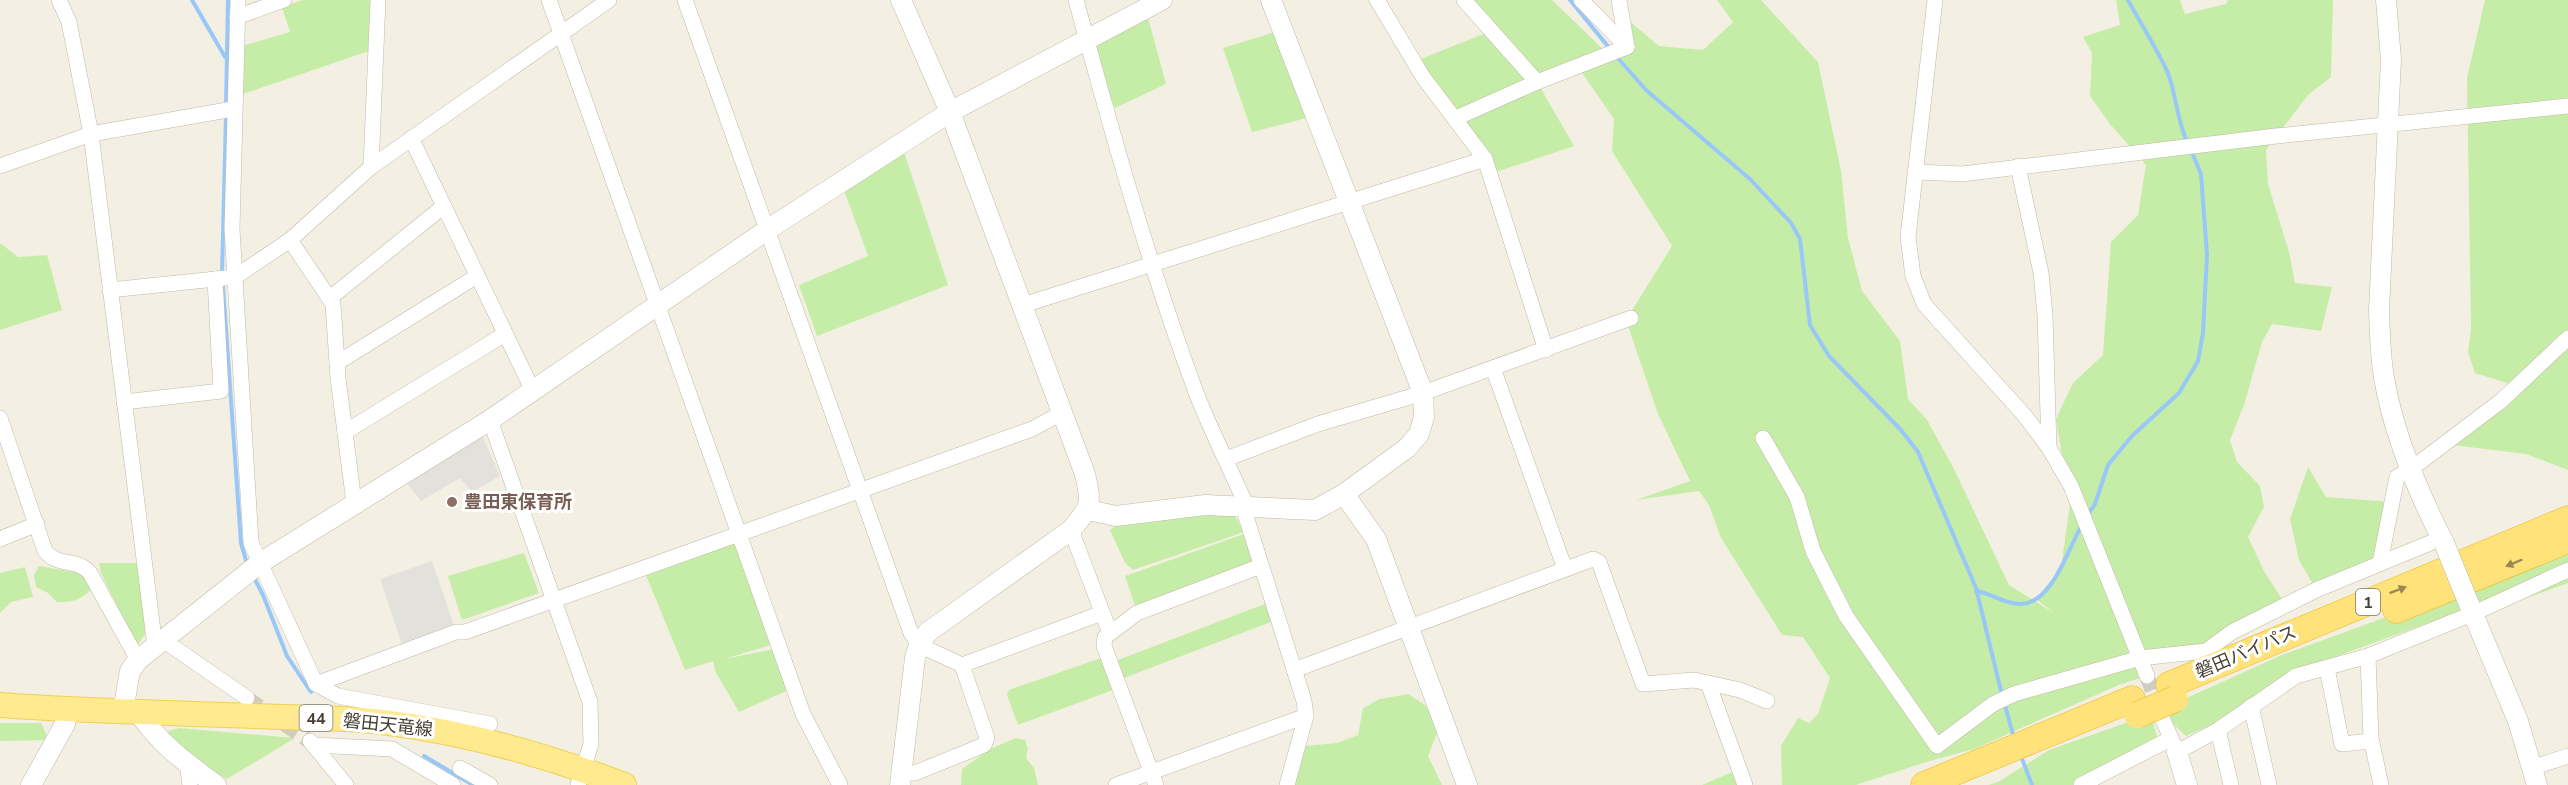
<svg xmlns="http://www.w3.org/2000/svg" width="2568" height="785" viewBox="0 0 2568 785" font-family="'Nunito Sans','Noto Sans JP',sans-serif">
	<style>
		.green { fill: #c6eda7 }
		.parking { fill: #e3e1dc }
		.lines { fill: none; stroke-linecap: round; stroke-linejoin: round }
		.stream { stroke: #98c7f8; stroke-width: 4 }
		.minor-tunnel { stroke: #d0cdc0; stroke-width: 15; stroke-dasharray: 15 8; stroke-linecap: butt }
		.minor-casing { stroke: #c0b9a5; stroke-width: 16 }
		.tertiary-casing { stroke: #c0b9a5; stroke-width: 21 }
		.primary-casing { stroke: #f0d054; stroke-width: 26 }
		.trunk-casing { stroke: #eeb623; stroke-width: 27 }
		.minor { stroke: #fff; stroke-width: 15 }
		.tertiary { stroke: #fff; stroke-width: 20 }
		.primary { stroke: #ffea90; stroke-width: 24 }
		.trunk { stroke: #ffe279; stroke-width: 26 }
		.tertiary-bridge-casing { stroke: #c0b9a5; stroke-width: 21; stroke-linecap: butt }
		.trunk-bridge-casing { stroke: #eeb623; stroke-width: 27; stroke-linecap: butt }
		.tertiary-bridge { stroke: #fff; stroke-width: 20 }
		.trunk-bridge { stroke: #ffe279; stroke-width: 26 }
		.oneway { fill: #998952 }
		.education-dot { fill: #8d6e63; stroke: #fff; stroke-width: 2 }
		.labels { text-anchor: middle; stroke-width: 6; stroke-linejoin: round; paint-order: stroke }
		.shield { fill: #fff; stroke: #7e7970; stroke-width: 1.5 }
		.shield-label { font-size: 16px; font-weight: bold; fill: #464033 }
		.education-label { font-size: 18px; font-weight: bold; fill: #785e54; stroke: #fff; text-anchor: start }
		.street-label { font-size: 18px; fill: #464033; stroke: #fff }
	</style>
	<rect width="100%" height="100%" fill="#f3f0e3"/>
	<g class="green">
		<polygon points="303,0 371,0 369,51 243,94 245,45 290,32 282,7"/>
		<polygon points="1468,0 1552,0 1608,54 1619,39 1621,14 1659,46 1703,50 1733,22 1717,0 1761,0 1818,62 1841,171 1848,238 1862,291 1900,341 1908,399 1927,420 1953,467 2009,585 2054,613 2036,599 2061,568 2070,504 2056,419 2073,383 2103,355 2111,242 2138,215 2146,165 2109,123 2090,96 2092,53 2083,37 2120,25 2116,0 2180,0 2185,14 2226,4 2228,0 2333,0 2331,77 2308,95 2266,150 2268,184 2289,252 2295,283 2332,287 2321,331 2272,324 2262,342 2244,405 2230,440 2237,462 2260,486 2264,507 2248,537 2264,571 2282,599 2201,652 2138,653 2147,676 2121,684 1974,749 1926,762 1856,785 1782,785 1781,746 1798,718 1809,723 1818,714 1830,678 1803,637 1782,635 1721,538 1709,505 1699,491 1636,500 1690,481 1658,414 1626,320 1672,246 1612,151 1614,119 1578,67 1537,82 1574,146 1490,174 1413,62 1491,31"/>
		<polygon points="2485,0 2568,0 2568,470 2526,454 2444,444 2517,386 2475,373 2468,352 2471,329 2467,78"/>
		<polygon points="1147,14 1166,84 1115,108 1087,41"/>
		<polygon points="1275,32 1307,118 1252,132 1223,48"/>
		<polygon points="901,143 948,285 817,336 799,285 868,256 841,182"/>
		<polygon points="0,243 18,257 47,255 62,310 0,330"/>
		<polygon points="2308,467 2326,497 2392,502 2380,563 2316,590 2299,560 2290,519"/>
		<polygon points="1205,514 1235,516 1244,532 1133,570 1125,563 1110,530 1120,522"/>
		<polygon points="1244,534 1253,563 1135,606 1125,576"/>
		<polygon points="741,540 777,643 724,659 779,648 793,688 739,712 715,671 713,661 685,670 643,568"/>
		<polygon points="2568,551 2568,583 2486,613 2453,614 2310,666 2249,708 2186,736 2170,721 2171,705 2282,655"/>
		<polygon points="524,553 539,593 462,620 448,576"/>
		<polygon points="99,563 139,563 147,631 137,646 101,573"/>
		<path d="M 39,566 L 80,573 L 93,586 C 85,599 72,603 57,602 L 48,593 L 36,587 L 34,575 Z"/>
		<polygon points="25,567 33,597 11,602 0,613 0,573"/>
		<polygon points="1267,603 1273,621 1124,678 1118,660"/>
		<polygon points="1101,658 1113,690 1018,725 1007,695 1009,690"/>
		<polygon points="1408,694 1425,705 1439,728 1428,756 1442,785 1295,785 1298,763 1305,746 1337,743 1358,735 1363,708 1380,699"/>
		<polygon points="2151,714 2159,745 2082,785 1988,785 1998,782 2049,750"/>
		<polygon points="0,723 41,723 49,740 0,741"/>
		<path d="M 179,728 L 295,738 L 227,779 C 207,767 173,755 168,731 Z"/>
		<polygon points="1016,738 1025,740 1028,749 1026,758 1034,768 1038,785 961,785 962,769 990,749"/>
		<polygon points="1739,769 1745,785 1702,785"/>
	</g>
	<g class="parking">
		<polygon points="481,433 500,476 472,492 460,478 421,501 405,481"/>
		<polygon points="432,561 456,632 404,650 380,579"/>
	</g>
	<g class="lines">
		<g class="stream">
			<polyline points="192,0 225,57"/>
			<polyline points="1570,0 1611,50"/>
			<path d="M 2128,0 C 2141,24 2156,47 2167,71 C 2177,95 2176,119 2188,144"/>
			<polyline points="1616,56 1646,90 1751,180 1791,223 1800,239 1810,325 1829,356 1901,430 1918,452 1976,588 2002,695"/>
			<polyline points="226,107 228,0"/>
			<polyline points="222,275 226,115"/>
			<polyline points="223,286 241,543 247,564"/>
			<polyline points="2087,516 2095,504 2108,465 2132,436 2179,393 2198,361 2203,333 2207,255 2201,174 2191,150"/>
			<polyline points="253,576 263,595 287,656 311,692"/>
			<path d="M 1976,591 C 1991,593 2006,605 2021,604 C 2053,603 2068,548 2082,525"/>
			<polyline points="2004,702 2014,738"/>
			<polyline points="424,756 473,785"/>
			<polyline points="2021,756 2032,785"/>
		</g>
		<g class="minor-tunnel">
			<polyline points="2147,676 2160,712"/>
			<polyline points="247,698 309,741"/>
		</g>
		<defs>
			<g id="minor">
				<polyline points="59,0 69,22 91,134 155,647"/>
				<polyline points="238,0 232,229 251,543 316,684 338,696 490,724"/>
				<polyline points="549,0 803,714 840,785"/>
				<polyline points="685,0 911,633 919,645 962,665 1102,613"/>
				<path d="M 1076,0 C 1112,133 1149,266 1197,395 C 1212,433 1231,470 1247,507"/>
				<polyline points="1377,0 1423,77 1485,159 1546,350"/>
				<polyline points="1464,0 1537,82"/>
				<polyline points="1581,0 1627,47"/>
				<polyline points="1619,0 1627,47"/>
				<polyline points="1935,0 1908,237 1913,276 1924,304 2025,416 2049,448 2071,486 2147,676"/>
				<polyline points="237,17 284,0"/>
				<polyline points="1456,118 1537,82 1627,47"/>
				<polyline points="411,138 533,391"/>
				<polyline points="0,166 91,134 233,109"/>
				<polyline points="2018,166 2041,273 2045,315 2049,448"/>
				<polyline points="371,167 378,0"/>
				<polyline points="1916,172 1962,174 2276,136 2568,106"/>
				<polyline points="290,240 333,304 338,378 354,503"/>
				<polyline points="110,290 235,277 290,240 371,167 609,0"/>
				<polyline points="330,298 444,206"/>
				<polyline points="1023,305 1485,159"/>
				<polyline points="337,363 477,276"/>
				<polyline points="1493,368 1565,569"/>
				<polyline points="124,402 221,391 215,279"/>
				<path d="M 0,418 L 45,551 C 59,568 76,557 90,573 L 138,660"/>
				<polyline points="490,420 590,702 591,744 578,785"/>
				<polyline points="345,432 505,334"/>
				<polyline points="1763,438 1797,497 1813,551 1846,616 1937,746 1993,704 2014,694 2140,658 2206,651 2232,632 2316,590 2442,538"/>
				<polyline points="1226,459 1318,424 1423,393 1631,318"/>
				<polyline points="1243,507 1304,701 1306,716 1287,785"/>
				<polyline points="1071,530 1110,633"/>
				<polyline points="0,539 37,524"/>
				<polyline points="2380,563 2397,477 2411,469 2501,401 2568,338"/>
				<polyline points="163,640 247,698"/>
				<polyline points="2368,656 2371,738 2381,785"/>
				<polyline points="2327,668 2342,744 2371,741"/>
				<polyline points="1294,670 1593,559 1599,562 1643,684 1694,680 1740,690 1767,701"/>
				<polyline points="1708,683 1745,785"/>
				<polyline points="316,684 456,632 465,632 1032,429 1062,413"/>
				<polyline points="2251,706 2269,785"/>
				<polyline points="2163,720 2177,752 2218,730 2296,676 2368,656 2472,614 2568,570"/>
				<polyline points="2218,730 2231,785"/>
				<polyline points="310,741 346,785"/>
				<polyline points="314,745 392,749 453,785"/>
				<polyline points="187,763 190,785"/>
				<polyline points="460,768 490,785"/>
				<polyline points="2531,768 2568,756"/>
				<polyline points="902,773 915,773 984,745 987,738 962,665"/>
				<polyline points="1116,785 1306,716"/>
				<polyline points="1156,785 1104,646 1105,637 1137,613 1261,566"/>
				<polyline points="2081,785 2170,739"/>
			</g>
			<g id="tertiary">
				<path d="M 2386,0 L 2391,59 L 2379,310 C 2380,334 2380,359 2385,383 C 2395,438 2419,494 2444,543"/>
				<polyline points="1344,494 1376,539 1467,785"/>
				<polyline points="1088,510 1116,516 1205,505 1315,510 1344,494 1407,448 1419,434 1424,417 1423,393 1271,0"/>
				<polyline points="2469,604 2518,721 2537,785"/>
				<path d="M 137,710 C 157,742 186,763 216,785"/>
				<polyline points="123,711 130,671 138,660 260,563 490,420 767,230 950,112 1162,0"/>
				<polyline points="2177,752 2187,785"/>
				<polyline points="31,785 65,724 68,710"/>
				<path d="M 900,785 L 915,658 L 919,645 L 928,632 L 1071,530 C 1091,506 1092,505 1085,474 L 950,112 L 901,0"/>
			</g>
			<path id="primary" d="M 0,705 C 94,712 188,713 282,717 C 315,718 349,718 382,722 C 465,732 546,755 624,785"/>
			<g id="trunk">
				<polyline points="2396,610 2568,540"/>
				<polyline points="2169,685 2568,519"/>
				<polyline points="1924,785 2132,699"/>
			</g>
		</defs>
		<use href="#minor" class="minor-casing"/>
		<use href="#tertiary" class="tertiary-casing"/>
		<use href="#primary" class="primary-casing"/>
		<use href="#trunk" class="trunk-casing"/>
		<use href="#minor" class="minor"/>
		<use href="#tertiary" class="tertiary"/>
		<use href="#primary" class="primary"/>
		<use href="#trunk" class="trunk"/>
		<defs>
			<polyline id="tertiary-bridge" points="2444,543 2469,604"/>
			<polyline id="trunk-bridge" points="2137,715 2175,699"/>
		</defs>
		<use href="#tertiary-bridge" class="tertiary-bridge-casing"/>
		<use href="#trunk-bridge" class="trunk-bridge-casing"/>
		<use href="#tertiary-bridge" class="tertiary-bridge"/>
		<use href="#trunk-bridge" class="trunk-bridge"/>
	</g>
	<defs><path id="oneway-solid" d="M-6-.8H1V-3.2L6.5 0L1 3.2V.8H-6Z" transform="scale(1.5)"/></defs>
	<g class="oneway">
		<use href="#oneway-solid" transform="translate(2514 563) rotate(157)"/>
		<use href="#oneway-solid" transform="translate(2398 590) rotate(-21)"/>
	</g>
	<circle class="education-dot" cx="452" cy="502" r="6"/>
	<g class="labels">
		<g class="shield">
			<rect x="2356" y="589" width="24" height="26" rx="4.5"/>
			<rect x="299.5" y="705" width="33" height="26" rx="4.5"/>
		</g>
		<g class="shield-label">
			<text x="2368" y="608">1</text>
			<text x="316" y="724">44</text>
		</g>
		<g class="education-label">
			<text x="464" y="508">豊田東保育所</text>
		</g>
		<g class="street-label">
			<text transform="translate(2246 652) rotate(-23)" y="6">磐田バイパス</text>
			<text transform="translate(388 725) rotate(6)" y="6">磐田天竜線</text>
		</g>
	</g>
</svg>
